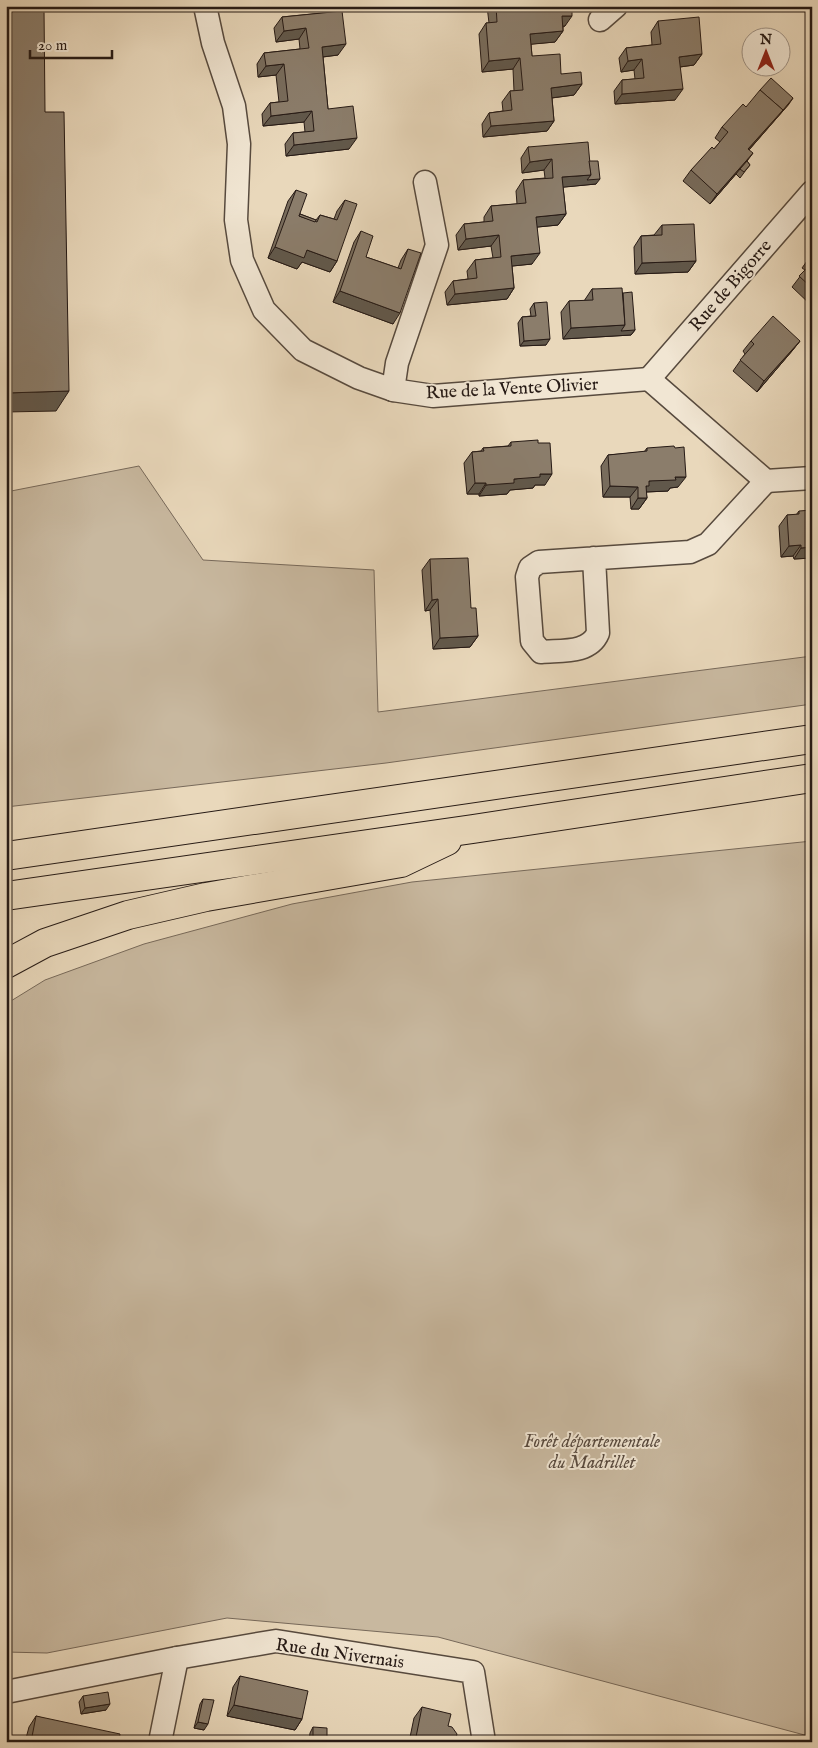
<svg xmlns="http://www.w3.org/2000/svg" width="818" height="1748" viewBox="0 0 818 1748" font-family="'IM FELL English',serif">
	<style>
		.green { fill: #c8b89f; stroke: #77695a }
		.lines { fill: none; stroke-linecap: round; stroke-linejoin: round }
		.minor-casing { stroke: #574a3e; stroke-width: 25 }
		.trunk-casing { stroke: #261a15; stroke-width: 30 }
		.minor { stroke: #f1e6d3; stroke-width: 22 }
		.trunk { stroke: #e9d8bb; stroke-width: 28 }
		.wall { fill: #786c5c; stroke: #261a15 }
		.shaded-wall { fill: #61584b; stroke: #261a15 }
		.building { fill: #8b7d6b; stroke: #261a15 }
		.labels { text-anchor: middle; stroke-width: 4; stroke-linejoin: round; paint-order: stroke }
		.street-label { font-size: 18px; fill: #261a15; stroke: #f1e6d3 }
		.park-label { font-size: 18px; font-style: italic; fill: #57493e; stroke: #f1e6d3 }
	</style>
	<rect width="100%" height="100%" fill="#e9d8bb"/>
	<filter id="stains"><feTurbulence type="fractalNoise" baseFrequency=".004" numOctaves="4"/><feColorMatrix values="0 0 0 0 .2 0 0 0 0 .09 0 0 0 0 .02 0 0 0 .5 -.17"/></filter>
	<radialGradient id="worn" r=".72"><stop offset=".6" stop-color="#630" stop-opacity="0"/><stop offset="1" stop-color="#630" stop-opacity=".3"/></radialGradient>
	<g class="green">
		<polygon points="139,466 203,560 374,570 378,712 812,656 812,704 386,763 6,807 6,492"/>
		<polygon points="812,841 812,1737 438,1637 227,1618 47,1653 6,1652 6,1004 45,980 144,944 292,904 412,882"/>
	</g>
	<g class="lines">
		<defs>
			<g id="minor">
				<polyline points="205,6 213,43 234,106 239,144 236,220 242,260 264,310 303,350 359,378 393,390 433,396 649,379"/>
				<polyline points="600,20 616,6"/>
				<polyline points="649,379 812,192"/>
				<polyline points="649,379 766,481 812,478"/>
				<polyline points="393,390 397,363 437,245 425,182"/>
				<path d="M 594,558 L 598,633 C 589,654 561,650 541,652 L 532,641 L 527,577 L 530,568 L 539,562 L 690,552 L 708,544 L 766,481"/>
				<polyline points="6,1692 177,1658 276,1641 473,1672 484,1742"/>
				<polyline points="160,1742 177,1658"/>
			</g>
			<g id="trunk">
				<polyline points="6,856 812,739"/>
				<polyline points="6,896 473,829 812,778"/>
				<polyline points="6,964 45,943 128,915 206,897 401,863 447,841"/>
			</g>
		</defs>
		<use href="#minor" class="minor-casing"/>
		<use href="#trunk" class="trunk-casing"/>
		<use href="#minor" class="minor"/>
		<use href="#trunk" class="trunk"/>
	</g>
	<g class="wall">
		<polygon points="487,6 572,6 565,26 563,27 563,31 555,42 531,44 532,56 561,74 582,84 574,95 552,98 554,121 547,131 483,137 482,124 489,113 503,111 502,102 510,91 514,91 513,69 482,72 479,34 486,23 489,23"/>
		<polygon points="689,6 747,6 690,11"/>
		<polygon points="342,11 338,55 323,57 328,109 349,149 286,156 285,144 293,133 305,132 304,122 263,126 262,114 270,103 279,102 276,75 258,77 257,64 264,53 300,49 299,39 276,42 274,28 282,17"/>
		<polygon points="658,21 702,54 694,65 680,67 675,100 615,104 614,91 622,80 635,79 634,70 621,72 619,58 626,48 652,45 651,32"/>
		<polygon points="789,104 749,150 747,161 750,165 746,170 740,178 736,174 710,204 683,181 691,170 714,149 720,142 715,138 722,127 746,107"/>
		<polygon points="528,147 589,161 596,184 563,187 566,214 558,225 537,227 532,264 512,266 514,288 507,299 447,305 445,292 453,281 468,279 467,271 475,260 493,258 491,246 458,250 456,235 464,224 484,222 484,217 491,206 517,204 516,191 523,180 545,178 544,170 522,173 521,158"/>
		<polygon points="296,190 300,214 316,220 320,215 334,219 337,211 345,200 337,261 330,272 302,262 297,269 268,258 288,201"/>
		<polygon points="662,225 696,261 688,272 635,274 634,247 641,236 654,235"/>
		<polygon points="361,231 366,257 398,268 401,260 408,249 393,324 333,302 354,242"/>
		<polygon points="812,254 812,306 792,287 805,270 802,268"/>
		<polygon points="592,289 623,293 635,330 631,335 563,339 561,312 569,301 584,301"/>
		<polygon points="534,303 546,345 520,346 518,323 522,317 531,316 530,309"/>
		<polygon points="751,341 800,341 792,351 757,392 733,371 745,354 743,351"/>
		<polygon points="511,442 545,485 535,485 533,488 510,490 507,494 479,496 479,494 467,494 464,463 472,452 481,451 483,448 508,446"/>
		<polygon points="647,448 678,487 670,488 668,491 646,492 647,498 639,509 631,509 630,497 603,497 601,466 608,455 644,452"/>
		<polygon points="799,511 812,558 794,559 793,556 781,557 779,526 787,515 796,515"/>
		<polygon points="430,559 471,608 478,636 470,647 433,649 430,610 425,611 422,570"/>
		<polygon points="240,1676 302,1719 295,1730 227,1716 233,1687"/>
		<polygon points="83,1696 106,1710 81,1714 79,1702"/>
		<polygon points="203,1699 204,1730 194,1728 200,1704"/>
		<polygon points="422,1707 448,1726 455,1742 409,1742 414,1718"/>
		<polygon points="36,1716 119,1742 25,1742 29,1727"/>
		<polygon points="313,1727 327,1742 309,1742 310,1733"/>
	</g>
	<g class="shaded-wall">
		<polygon points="266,6 284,6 265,8"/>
		<polygon points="693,6 747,6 690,11"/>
		<polygon points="562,16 572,16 565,26 554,27"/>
		<polygon points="306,28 299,39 276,42 284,31"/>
		<polygon points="563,31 555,42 523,45 530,34"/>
		<polygon points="346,44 338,55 314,58 322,47"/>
		<polygon points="702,54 694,65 672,68 679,57"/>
		<polygon points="520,58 513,69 482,72 489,61"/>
		<polygon points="642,59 634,70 621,72 628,61"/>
		<polygon points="284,64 276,75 258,77 266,66"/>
		<polygon points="582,84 574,95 543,99 551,88"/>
		<polygon points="683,89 675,100 615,104 622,94"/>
		<polygon points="793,98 789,104 740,160 748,149"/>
		<polygon points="312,111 304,122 263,126 271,116"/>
		<polygon points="554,121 547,131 483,137 491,126"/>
		<polygon points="357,138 349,149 286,156 294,145"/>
		<polygon points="753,153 745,164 740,169 736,174 710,204 717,194"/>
		<polygon points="552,159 544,170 522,173 530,162"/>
		<polygon points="591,175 600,179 596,184 555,188 562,177"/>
		<polygon points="566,214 558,225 528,228 536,217"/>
		<polygon points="499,235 491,246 458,250 466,239"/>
		<polygon points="275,247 307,250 337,261 330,272 302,262 297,269 268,258"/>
		<polygon points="540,253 532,264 503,267 511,256"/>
		<polygon points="696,261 688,272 635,274 642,263"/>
		<polygon points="514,288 507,299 447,305 455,294"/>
		<polygon points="340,291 400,313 393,324 333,302"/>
		<polygon points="625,325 635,330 631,335 563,339 571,328"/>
		<polygon points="550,339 546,345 520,346 524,341"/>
		<polygon points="800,341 792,351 757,392 764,381"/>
		<polygon points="69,391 56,411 6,412 6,393"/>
		<polygon points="540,474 552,474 545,485 535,485 533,488 510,490 507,494 479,496 486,485"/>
		<polygon points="675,477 686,477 678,487 670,488 668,491 645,492 641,497 649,481"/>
		<polygon points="475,483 486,483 479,494 467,494"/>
		<polygon points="610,486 638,487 630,497 603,497"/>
		<polygon points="638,498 647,498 639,509 631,509"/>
		<polygon points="801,545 793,556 781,557 789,546"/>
		<polygon points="812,547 812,558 794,559 801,548"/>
		<polygon points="438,599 430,610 425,611 432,600"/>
		<polygon points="478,636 470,647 433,649 440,638"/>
		<polygon points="110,1704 106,1710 81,1714 85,1708"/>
		<polygon points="234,1705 302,1719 295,1730 227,1716"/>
		<polygon points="198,1722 208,1724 204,1730 194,1728"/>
	</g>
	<g class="building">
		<polygon points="496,6 572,6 572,16 562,16 563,31 530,34 532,56 560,54 561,74 581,72 582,84 551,88 554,121 491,126 489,113 512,110 510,91 523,90 520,58 489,61 486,23 497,22"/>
		<polygon points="44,9 45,112 64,112 69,391 6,393 6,10"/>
		<polygon points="342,11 346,44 322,47 328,109 353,106 357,138 294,145 293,133 314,131 312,111 271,116 270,103 288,101 284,64 266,66 264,53 309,48 306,28 284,31 282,17"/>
		<polygon points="699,17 702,54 679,57 683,89 622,94 622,80 644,78 642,59 628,61 626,48 661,44 658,21"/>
		<polygon points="771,78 793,98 779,115 783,110 760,90"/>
		<polygon points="760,90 783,110 748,149 753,153 717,194 691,170 712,147 714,149 728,132 722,127 743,104 746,107"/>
		<polygon points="588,142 591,175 562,177 566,214 536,217 540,253 511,256 514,288 455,294 453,281 477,278 475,260 501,257 499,235 466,239 464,224 493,221 491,206 526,203 523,180 553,178 552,159 530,162 528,147"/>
		<polygon points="589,161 598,161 600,179 587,180 591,175"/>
		<polygon points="747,161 750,165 744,172 740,169"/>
		<polygon points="296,190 307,194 299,216 317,222 320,215 337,220 345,200 357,204 337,261 307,250 304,258 275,247"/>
		<polygon points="300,214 316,220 315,222 299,216"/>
		<polygon points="694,224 696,261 642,263 641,236 662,235 662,225"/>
		<polygon points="361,231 373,236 366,257 401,269 408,249 421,253 400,313 340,291"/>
		<polygon points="812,263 812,288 799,276"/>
		<polygon points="622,288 625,325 571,328 569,301 593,300 592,289"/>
		<polygon points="632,292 635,330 621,331 625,325 623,293"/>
		<polygon points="547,302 550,339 524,341 522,317 536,316 534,303"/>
		<polygon points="773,316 800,341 764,381 740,360 754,344 751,341"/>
		<polygon points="538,440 538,443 550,443 552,474 540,474 540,477 514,479 514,483 486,485 486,483 475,483 472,452 484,451 483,448 511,446 511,442"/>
		<polygon points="674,446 675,448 684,447 686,477 675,477 676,480 649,481 649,486 646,486 647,498 638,498 638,487 610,486 608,455 647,451 647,448"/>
		<polygon points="812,510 812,547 801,548 801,545 789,546 787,515 799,514 799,511"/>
		<polygon points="468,558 471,608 476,608 478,636 440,638 438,599 432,600 430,559"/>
		<polygon points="240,1676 308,1691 302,1719 234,1705"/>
		<polygon points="108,1692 110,1704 85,1708 83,1696"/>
		<polygon points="203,1699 214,1700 208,1724 198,1722"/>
		<polygon points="422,1707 451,1714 448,1726 452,1727 457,1734 455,1742 415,1742"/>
		<polygon points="36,1716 120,1734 119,1742 31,1742"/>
		<polygon points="313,1727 327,1728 327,1742 313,1742"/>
		<polygon points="214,1737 235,1742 213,1742"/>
	</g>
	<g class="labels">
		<g class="street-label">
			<text transform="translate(730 285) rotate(-49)" y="6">Rue de Bigorre</text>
			<text transform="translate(512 388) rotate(-3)" y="6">Rue de la Vente Olivier</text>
			<text transform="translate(340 1653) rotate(8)" y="6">Rue du Nivernais</text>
		</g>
		<g class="park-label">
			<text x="592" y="1447">Forêt départementale<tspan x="592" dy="21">du Madrillet</tspan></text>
		</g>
	</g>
	<rect width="818" height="1748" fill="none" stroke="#e9d8bb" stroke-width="25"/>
	<rect x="8" y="8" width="803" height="1733" fill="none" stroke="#261a15" stroke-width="2.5"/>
	<rect x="12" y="12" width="793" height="1723" fill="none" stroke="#261a15"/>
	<g transform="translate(766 52)"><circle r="24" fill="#f1e6d3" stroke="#a09487"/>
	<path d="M0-4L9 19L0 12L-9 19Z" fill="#8f2418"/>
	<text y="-8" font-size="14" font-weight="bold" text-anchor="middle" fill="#261a15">N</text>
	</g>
	<path d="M30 50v8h82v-8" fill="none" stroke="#261a15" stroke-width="2.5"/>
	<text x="38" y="50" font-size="15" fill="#261a15" stroke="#f1e6d3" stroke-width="4" paint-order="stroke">20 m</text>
	<rect width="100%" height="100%" filter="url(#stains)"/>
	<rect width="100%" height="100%" fill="url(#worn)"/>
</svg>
